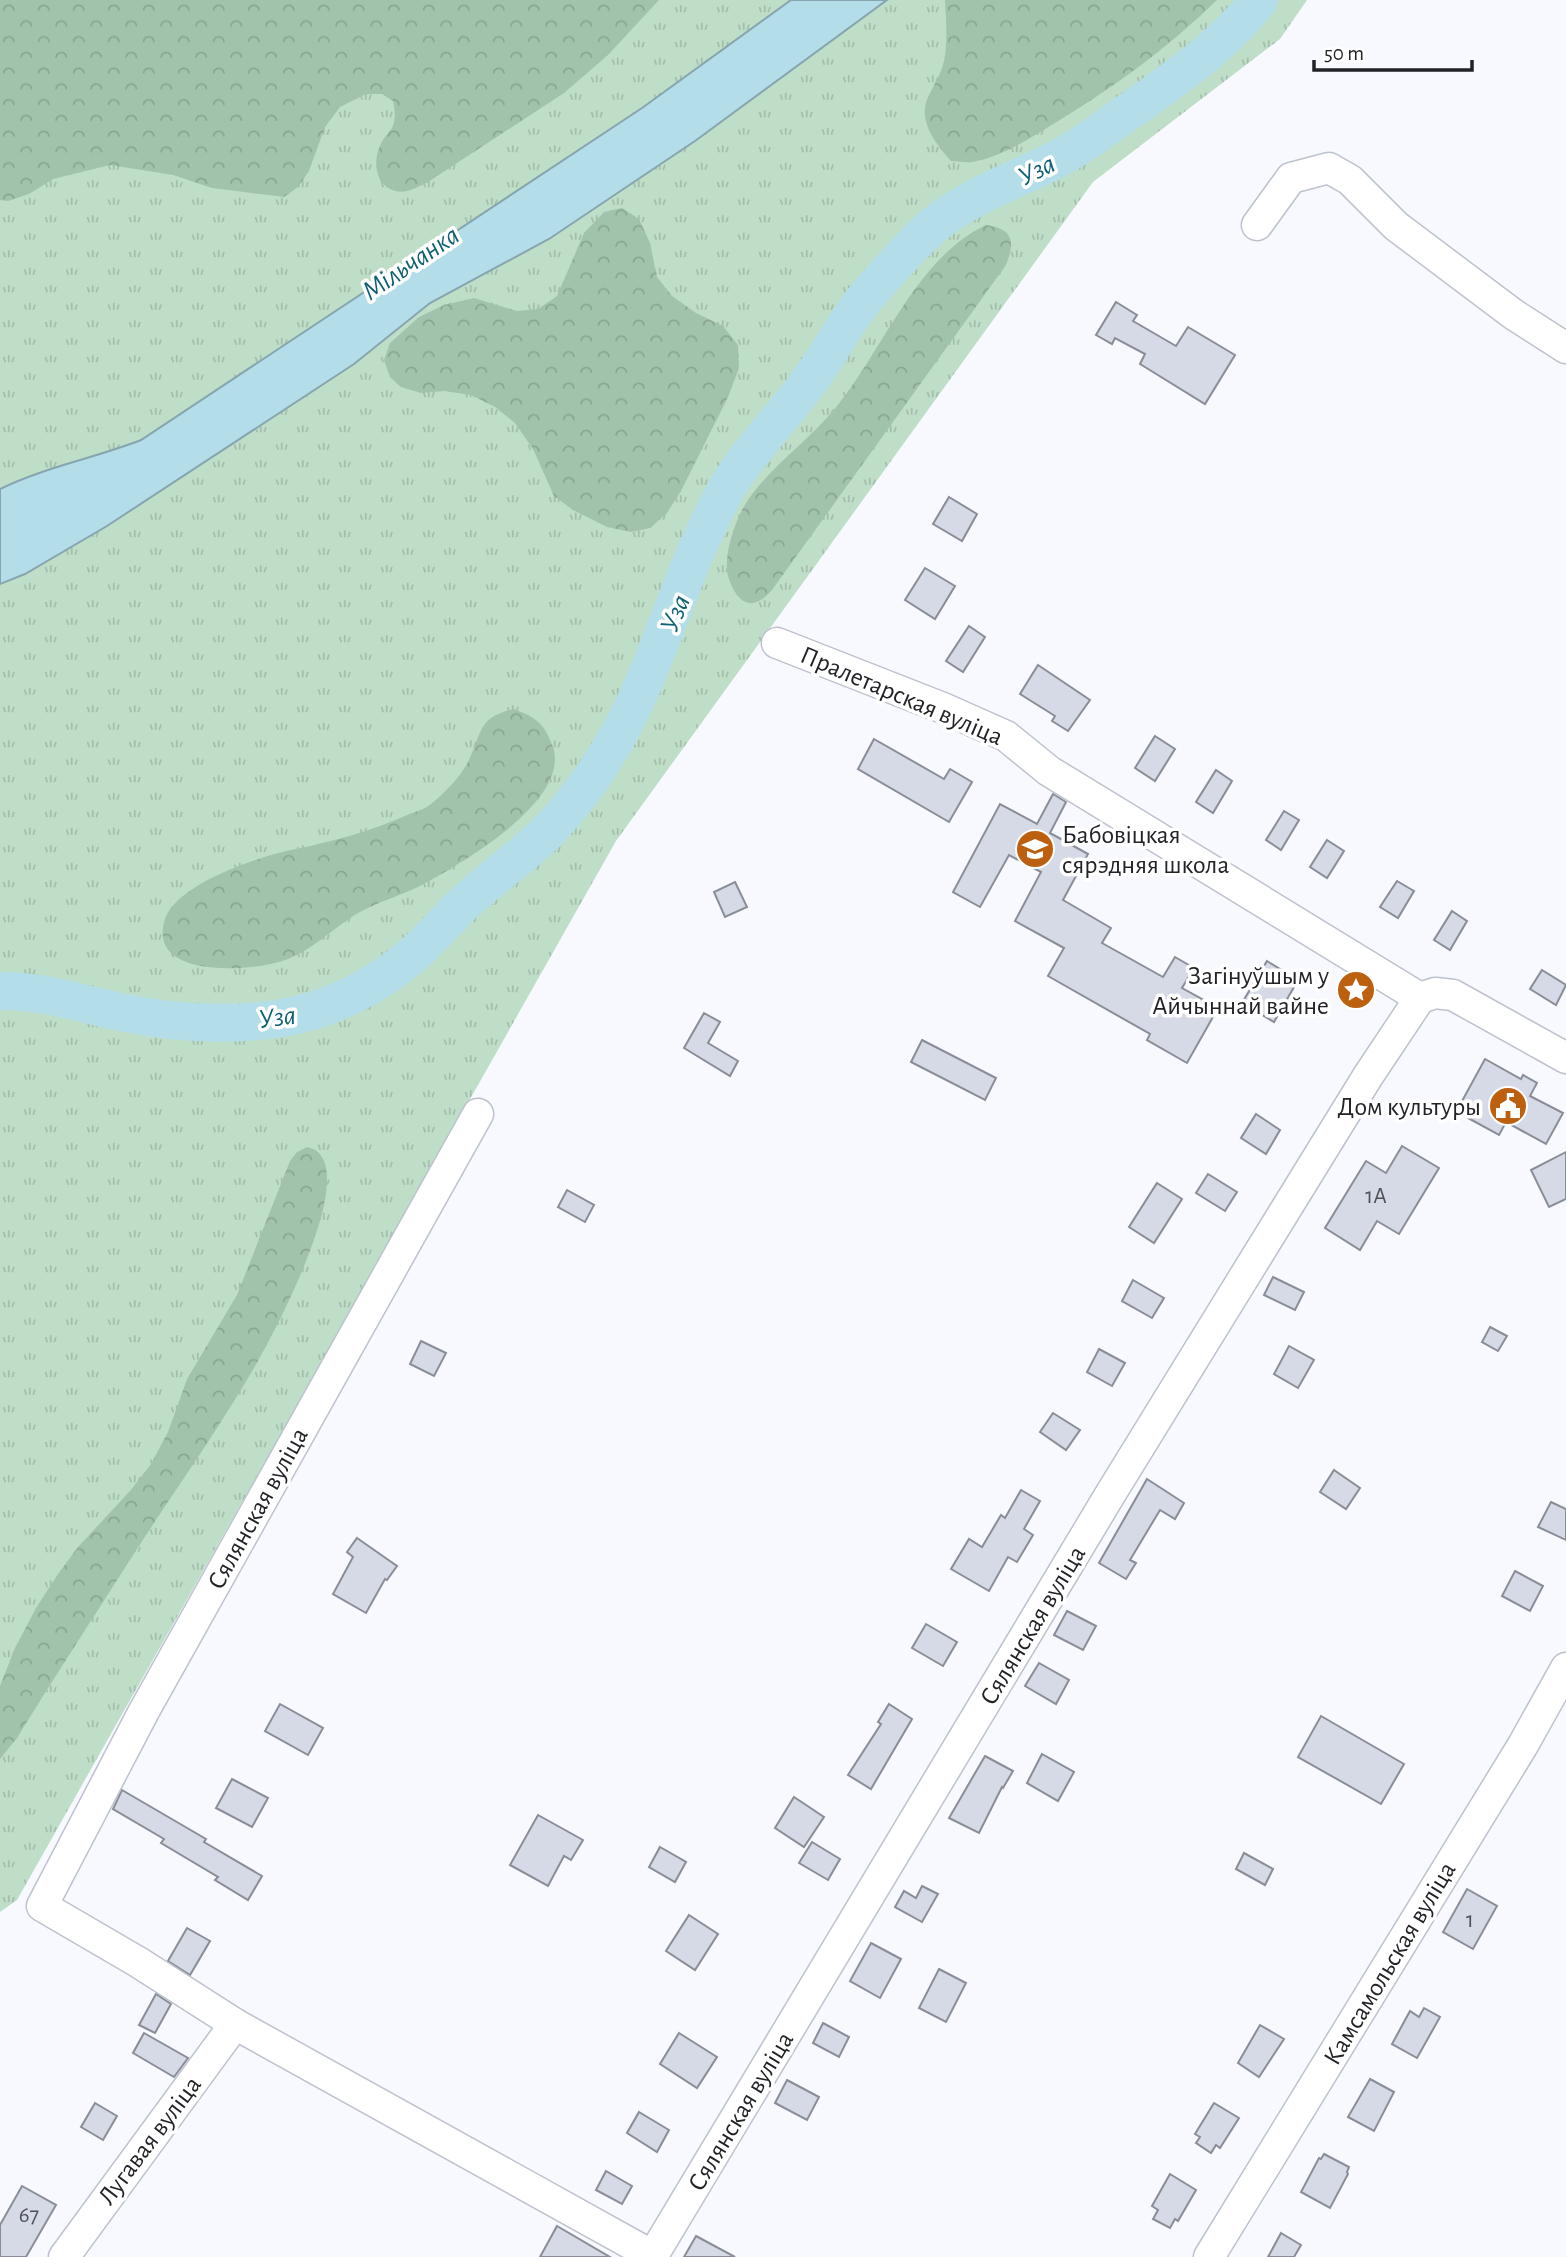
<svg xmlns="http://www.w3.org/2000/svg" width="1566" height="2257" viewBox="0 0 1566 2257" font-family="'Alegreya Sans',sans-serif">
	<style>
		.grass { fill: url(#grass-tufts) }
		.forest { fill: url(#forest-crowns) }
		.water { fill: #b3dde9; stroke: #87a5af; stroke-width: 2 }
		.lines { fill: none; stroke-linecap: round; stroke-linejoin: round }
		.river { stroke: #b3dde9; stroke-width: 38 }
		.building { fill: #d6dae6; stroke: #898d98; stroke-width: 2 }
		.minor-casing { stroke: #bdc2cd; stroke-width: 33 }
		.minor { stroke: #fff; stroke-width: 30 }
		.labels { text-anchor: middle; stroke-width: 7; stroke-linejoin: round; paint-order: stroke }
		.number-label { font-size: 23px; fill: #4e5157 }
		.street-label { font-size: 26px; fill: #212327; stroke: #fff }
		.poi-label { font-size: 26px; fill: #212327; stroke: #fff; text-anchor: end }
		.water-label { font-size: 28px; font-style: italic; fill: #0e6073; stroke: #fff }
	</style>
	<defs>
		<pattern id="grass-tufts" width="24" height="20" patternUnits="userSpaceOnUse" patternTransform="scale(1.75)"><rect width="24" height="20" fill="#bfdec8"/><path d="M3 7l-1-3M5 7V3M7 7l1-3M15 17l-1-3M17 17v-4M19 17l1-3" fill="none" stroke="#a4beac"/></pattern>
		<pattern id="forest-crowns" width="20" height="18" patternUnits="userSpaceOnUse" patternTransform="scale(1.75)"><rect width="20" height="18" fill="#a1c2ab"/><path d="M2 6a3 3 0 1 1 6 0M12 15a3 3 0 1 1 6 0" fill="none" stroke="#8aa693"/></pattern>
	</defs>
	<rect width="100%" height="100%" fill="#f7f9fe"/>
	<path class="grass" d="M 0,0 L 1307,0 L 1280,39 L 1093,182 L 616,841 L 17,1900 L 0,1912 L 0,1007 C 34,1005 66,1015 99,1022 C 128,1028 158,1033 188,1035 C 273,1043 358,1019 424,963 C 445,946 462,926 482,909 C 516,877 551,848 583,815 L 560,798 C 528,828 494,857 462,888 C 443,907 424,931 403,948 C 327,1007 255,1014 162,1005 C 136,1003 110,994 84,989 C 56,982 28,979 0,979 Z"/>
	<g class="forest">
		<path d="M 0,0 L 659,0 L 608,55 L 564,93 L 428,182 C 414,189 401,197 387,187 C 373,177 374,155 382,142 C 384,137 389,133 392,128 C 396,119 395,110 393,101 L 382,94 L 366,94 L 340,107 L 325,127 L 309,171 L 298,187 L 284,197 L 212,188 L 173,175 L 110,165 L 53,179 L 29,194 L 8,201 L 0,200 Z"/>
		<path d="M 945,0 L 1217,0 C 1167,49 1110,90 1050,126 C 1027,140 999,158 972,162 C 965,163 957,161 951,161 C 936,144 917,121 928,97 C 934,85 941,74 944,61 C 948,42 946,20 945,0 Z"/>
		<polygon points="622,208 639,219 650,243 657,277 672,296 696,313 723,326 738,345 739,368 728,397 681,491 667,513 650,528 631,532 607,527 573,510 554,496 533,449 515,423 495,407 471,395 444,391 421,393 401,387 390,377 384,360 390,343 419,317 444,305 474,298 517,311 538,309 557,296 584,233 604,212"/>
		<path d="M 986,225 C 1014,229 1015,242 1006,265 L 772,590 C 755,610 740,607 730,582 C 721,562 733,528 742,510 C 763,472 804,445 832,412 C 882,354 914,259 986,225 Z"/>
		<path d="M 514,709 C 537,718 544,723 553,747 C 571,802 457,866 418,887 C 399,896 378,902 360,912 C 332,928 311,953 279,962 C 247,971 146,979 165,919 C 177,883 263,855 296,849 C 335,841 371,831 407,815 C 415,812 425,809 431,804 C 444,794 462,775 469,760 C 482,732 478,717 514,709 Z"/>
		<path d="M 307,1147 C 367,1159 275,1331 258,1361 C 221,1426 177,1487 137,1549 C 97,1612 56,1674 17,1738 L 0,1759 L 0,1686 L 15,1648 L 36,1608 L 58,1574 L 78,1547 L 130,1491 L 151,1464 L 168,1432 L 187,1379 L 237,1295 L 290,1161 L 297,1152 Z"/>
	</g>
	<path class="water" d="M 791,0 L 887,0 L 695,141 L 549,239 L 430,303 L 354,364 L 107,526 L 25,574 L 0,584 L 0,489 C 45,467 95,458 141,440 L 642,108 Z"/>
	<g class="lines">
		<path class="river" d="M 0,991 C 42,991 80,1003 120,1012 C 172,1023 224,1026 276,1019 C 327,1012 378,986 416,952 C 431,938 445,923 459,908 C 486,882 518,860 545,834 C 570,809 591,781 609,751 C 659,669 679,572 727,488 C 750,450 781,419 807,384 C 830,354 846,319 871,291 C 893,267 913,242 938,222 C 975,193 1020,179 1061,157 C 1087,143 1110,124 1134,108 C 1180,75 1224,45 1259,0"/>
	</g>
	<g class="building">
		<polygon points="1116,302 1137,315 1133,321 1176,346 1188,327 1235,355 1205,404 1140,364 1145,354 1115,338 1112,344 1096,335"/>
		<polygon points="949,497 977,514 962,541 933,524"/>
		<polygon points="925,568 955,586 935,619 905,600"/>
		<polygon points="969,626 985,637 963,672 946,661"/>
		<polygon points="1038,665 1090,700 1068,731 1052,721 1055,716 1020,694"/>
		<polygon points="1155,736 1175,749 1155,781 1135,768"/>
		<polygon points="874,739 944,779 950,769 972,782 949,822 858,769"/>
		<polygon points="1216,770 1232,781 1213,813 1196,802"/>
		<polygon points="1053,794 1066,802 1050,833 1088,854 1063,900 1111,928 1102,943 1163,977 1175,957 1194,968 1182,988 1218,1008 1187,1063 1147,1040 1150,1034 1048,976 1064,948 1015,921 1041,872 1009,855 980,907 953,892 1000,804 1037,824"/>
		<polygon points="1284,811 1299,820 1281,850 1266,840"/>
		<polygon points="1327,840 1344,851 1327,878 1310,867"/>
		<polygon points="1397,881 1414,891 1398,918 1380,907"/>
		<polygon points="735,882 747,907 725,917 714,892"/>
		<polygon points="1452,911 1467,921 1450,950 1434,940"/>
		<polygon points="1267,961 1298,980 1274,1022 1242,1003"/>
		<polygon points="1542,970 1566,985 1556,1005 1530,989"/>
		<polygon points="704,1013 720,1022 708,1043 738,1061 730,1076 684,1048"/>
		<polygon points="922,1040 996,1078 985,1100 911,1062"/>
		<polygon points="1485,1059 1521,1079 1523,1075 1537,1083 1530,1096 1563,1113 1546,1144 1506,1122 1499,1135 1468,1118 1474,1107 1462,1101"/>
		<polygon points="1256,1114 1280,1130 1266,1154 1241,1138"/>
		<polygon points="1402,1146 1439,1168 1399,1234 1377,1221 1360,1250 1325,1228 1366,1161 1386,1173"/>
		<polygon points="1566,1152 1566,1199 1549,1207 1531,1170"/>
		<polygon points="1208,1174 1237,1192 1225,1211 1196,1193"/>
		<polygon points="1157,1183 1182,1199 1154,1243 1129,1227"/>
		<polygon points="567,1190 594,1205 585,1222 558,1207"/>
		<polygon points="1273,1277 1304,1292 1295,1310 1264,1295"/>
		<polygon points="1133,1280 1164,1298 1152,1318 1122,1301"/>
		<polygon points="1490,1327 1507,1336 1498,1351 1482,1342"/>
		<polygon points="421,1341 446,1353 434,1376 410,1364"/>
		<polygon points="1289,1346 1314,1360 1298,1388 1274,1374"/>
		<polygon points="1099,1349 1125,1363 1112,1386 1087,1372"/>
		<polygon points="1053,1413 1080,1430 1066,1450 1040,1432"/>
		<polygon points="1334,1470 1360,1488 1346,1509 1320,1492"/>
		<polygon points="1147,1479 1184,1503 1175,1519 1160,1510 1130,1560 1136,1563 1126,1579 1099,1563"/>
		<polygon points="1021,1490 1040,1501 1024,1529 1033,1535 1017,1562 1008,1557 989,1591 951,1569 969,1539 982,1547 1001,1515 1005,1518"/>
		<polygon points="1551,1502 1566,1509 1566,1540 1538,1527"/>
		<polygon points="357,1538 397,1566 387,1580 385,1579 366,1613 333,1594 353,1557 347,1552"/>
		<polygon points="1515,1571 1543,1586 1530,1611 1502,1596"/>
		<polygon points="1067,1611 1096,1626 1083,1650 1054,1635"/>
		<polygon points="926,1624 957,1642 943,1666 912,1648"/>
		<polygon points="1039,1663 1069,1680 1056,1704 1025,1686"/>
		<polygon points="280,1704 323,1728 308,1755 265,1731"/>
		<polygon points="889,1704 912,1719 871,1789 848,1775 881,1724 878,1722"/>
		<polygon points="1321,1716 1404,1764 1381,1804 1298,1757"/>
		<polygon points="1042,1754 1074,1772 1058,1801 1027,1783"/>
		<polygon points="985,1756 1013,1771 1003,1788 1002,1787 979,1833 949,1818"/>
		<polygon points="232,1779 268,1798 252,1827 216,1808"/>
		<polygon points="122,1790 206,1839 204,1842 262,1876 248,1900 215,1880 218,1877 161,1843 164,1839 113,1809"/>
		<polygon points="794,1797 824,1817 804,1847 775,1828"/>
		<polygon points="538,1815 583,1840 571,1860 564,1856 548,1886 510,1865"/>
		<polygon points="812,1842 840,1859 828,1880 799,1863"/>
		<polygon points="660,1847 686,1862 675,1882 649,1867"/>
		<polygon points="1244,1853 1273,1869 1265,1885 1236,1869"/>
		<polygon points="922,1886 938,1894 922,1922 895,1907 904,1891 916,1898"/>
		<polygon points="1467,1889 1497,1906 1473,1949 1443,1932"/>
		<polygon points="689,1915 718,1934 695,1970 666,1951"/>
		<polygon points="187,1928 210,1941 190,1975 168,1961"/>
		<polygon points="871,1943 901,1959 880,1998 850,1981"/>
		<polygon points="939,1969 966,1983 946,2022 919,2008"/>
		<polygon points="156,1994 171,2004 155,2033 139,2025"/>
		<polygon points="1424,2008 1440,2017 1417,2058 1392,2044 1410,2011 1419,2017"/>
		<polygon points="823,2023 849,2037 839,2057 813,2043"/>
		<polygon points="1260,2025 1284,2039 1259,2077 1238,2063"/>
		<polygon points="144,2033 188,2058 174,2077 133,2053"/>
		<polygon points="679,2033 717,2057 697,2088 660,2064"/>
		<polygon points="1370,2079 1394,2092 1374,2131 1348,2117"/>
		<polygon points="787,2080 819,2097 807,2120 775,2103"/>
		<polygon points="95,2103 117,2116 103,2140 81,2127"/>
		<polygon points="1214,2103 1239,2118 1220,2148 1216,2145 1211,2153 1196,2143 1200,2137 1195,2134"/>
		<polygon points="639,2112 669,2130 657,2152 627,2133"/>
		<polygon points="1324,2154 1349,2167 1347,2172 1348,2174 1330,2208 1301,2192 1319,2158 1321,2159"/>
		<polygon points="606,2171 632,2186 622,2204 596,2190"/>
		<polygon points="1170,2174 1196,2190 1178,2221 1175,2219 1170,2228 1153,2219 1158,2210 1152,2206"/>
		<polygon points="22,2186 56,2205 26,2257 0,2257 0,2225"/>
		<polygon points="557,2226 610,2257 540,2257"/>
		<polygon points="1281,2233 1301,2245 1294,2257 1268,2257"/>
		<polygon points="696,2236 735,2257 684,2257"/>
	</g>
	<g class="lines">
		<defs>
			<g id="minor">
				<polyline points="1257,225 1291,178 1329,168 1350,180 1396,226 1513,314 1566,348"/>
				<polyline points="777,643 943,708 1006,736 1049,771 1420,998"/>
				<polyline points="1420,998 1435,993 1453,995 1566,1058"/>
				<polyline points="478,1114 144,1711 42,1906 138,1962 235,2024 653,2256"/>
				<polyline points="64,2257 235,2024"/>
				<polyline points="652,2257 1111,1493 1368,1076 1420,998"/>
				<polyline points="1209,2257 1523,1745 1566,1668"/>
			</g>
		</defs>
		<use href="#minor" class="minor-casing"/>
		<use href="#minor" class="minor"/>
	</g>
	<defs>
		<symbol id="school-disc" viewBox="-11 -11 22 22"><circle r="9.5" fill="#bc5f0e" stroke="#fff"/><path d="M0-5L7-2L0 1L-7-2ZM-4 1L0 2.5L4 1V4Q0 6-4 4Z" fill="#fff"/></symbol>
		<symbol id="sight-disc" viewBox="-11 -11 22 22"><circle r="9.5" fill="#bc5f0e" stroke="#fff"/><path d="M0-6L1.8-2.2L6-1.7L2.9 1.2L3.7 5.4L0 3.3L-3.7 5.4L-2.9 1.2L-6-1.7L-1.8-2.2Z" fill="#fff"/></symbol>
		<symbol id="civic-disc" viewBox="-11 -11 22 22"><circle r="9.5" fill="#bc5f0e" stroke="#fff"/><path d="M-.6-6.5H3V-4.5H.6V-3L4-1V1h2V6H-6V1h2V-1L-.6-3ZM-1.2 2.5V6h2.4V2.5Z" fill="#fff"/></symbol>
	</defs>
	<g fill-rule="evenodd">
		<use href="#school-disc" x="1013" y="827" width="44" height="44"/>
		<use href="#sight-disc" x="1334" y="968" width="44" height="44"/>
		<use href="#civic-disc" x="1486" y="1084" width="44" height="44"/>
	</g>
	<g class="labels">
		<g class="number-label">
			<text x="1376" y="1203">1А</text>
			<text x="1470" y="1927">1</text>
			<text x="29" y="2222">67</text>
		</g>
		<g class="street-label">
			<text transform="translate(902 695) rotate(23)" y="9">Пралетарская вуліца</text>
			<text transform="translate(257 1508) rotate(-61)" y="9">Сялянская вуліца</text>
			<text transform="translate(1032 1625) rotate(-59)" y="9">Сялянская вуліца</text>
			<text transform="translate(1389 1963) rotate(-59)" y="9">Камсамольская вуліца</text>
			<text transform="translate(740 2111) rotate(-59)" y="9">Сялянская вуліца</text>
			<text transform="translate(149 2140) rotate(-53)" y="9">Лугавая вуліца</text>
		</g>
		<g class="poi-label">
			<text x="1062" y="843" text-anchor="start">Бабовіцкая<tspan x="1062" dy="30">сярэдняя школа</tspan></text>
			<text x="1329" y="984">Загінуўшым у<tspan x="1329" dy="30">Айчыннай вайне</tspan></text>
			<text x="1481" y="1115">Дом культуры</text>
		</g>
		<g class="water-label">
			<text transform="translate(1036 169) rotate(-26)" y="10">Уза</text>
			<text transform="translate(410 262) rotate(-34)" y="10">Мільчанка</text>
			<text transform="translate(674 613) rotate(-67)" y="10">Уза</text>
			<text transform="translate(277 1016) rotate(-7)" y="10">Уза</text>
		</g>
	</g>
	<path d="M1314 60v10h158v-10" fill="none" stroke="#212327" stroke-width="3.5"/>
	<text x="1324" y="60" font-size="21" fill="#212327" stroke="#ffffff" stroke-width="5" paint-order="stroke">50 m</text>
</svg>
